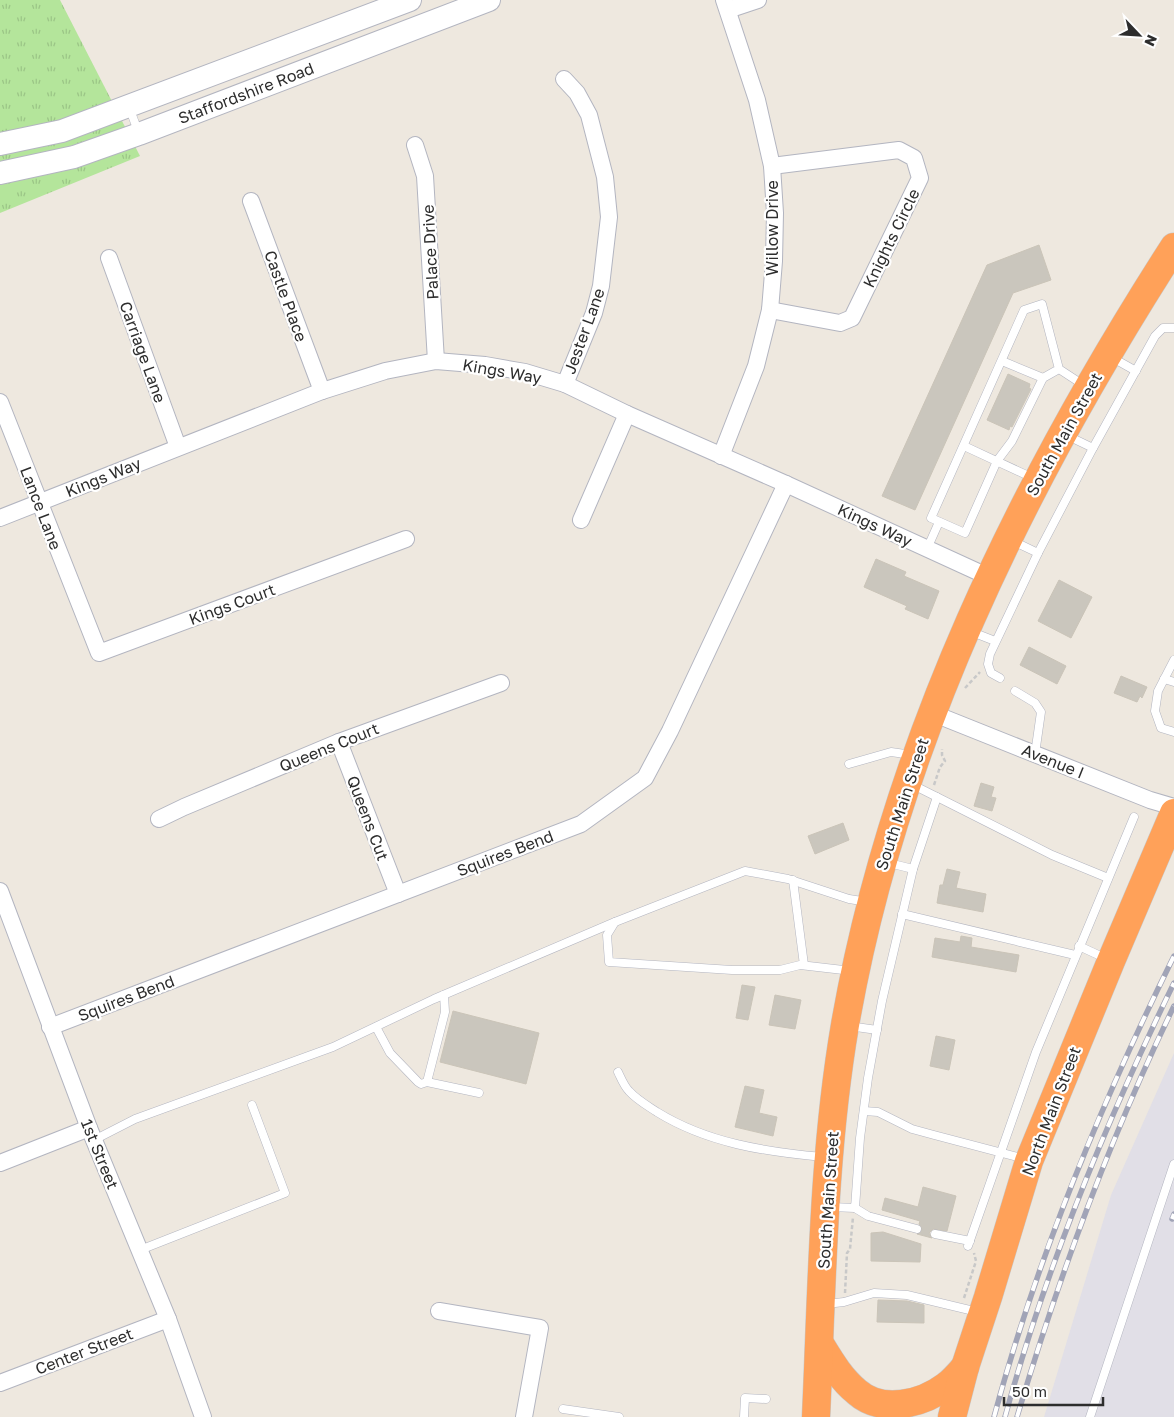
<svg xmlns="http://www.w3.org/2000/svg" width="1174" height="1417" viewBox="0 0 1174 1417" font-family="'Golos Text',sans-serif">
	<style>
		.industrial { fill: #e1dfe7 }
		.grass { fill: url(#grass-tufts) }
		.building { fill: #cac6bd; stroke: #cac4b8 }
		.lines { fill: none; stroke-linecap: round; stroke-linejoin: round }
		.lane-casing { stroke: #b3b5c0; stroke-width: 9 }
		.street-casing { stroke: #b3b5c0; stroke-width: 18 }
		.secondary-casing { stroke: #b3b5c0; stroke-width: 24 }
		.highway-casing { stroke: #c8c8c8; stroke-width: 29 }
		.path { stroke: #c8c8c8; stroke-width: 2.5; stroke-dasharray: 4 2.5; stroke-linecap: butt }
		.lane { stroke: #fff; stroke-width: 8 }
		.street { stroke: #fff; stroke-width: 16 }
		.secondary { stroke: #fff; stroke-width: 22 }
		.highway { stroke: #ffa159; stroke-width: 28 }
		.rail-casing { stroke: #a1a4b7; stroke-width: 5.5 }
		.rail { stroke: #fff; stroke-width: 4; stroke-dasharray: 11; stroke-linecap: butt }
		.labels { text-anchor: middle; stroke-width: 4.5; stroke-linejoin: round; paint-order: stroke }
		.street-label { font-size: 16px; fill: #2d2d2d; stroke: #fff }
	</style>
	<defs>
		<pattern id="grass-tufts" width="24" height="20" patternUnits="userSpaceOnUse" patternTransform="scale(1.25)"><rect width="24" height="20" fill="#b4e59b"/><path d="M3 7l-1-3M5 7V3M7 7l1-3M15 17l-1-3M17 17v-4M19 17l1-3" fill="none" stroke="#9bc586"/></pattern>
	</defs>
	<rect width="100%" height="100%" fill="#eee8df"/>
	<polygon class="industrial" points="1174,1053 1174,1417 1044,1417 1111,1195"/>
	<polygon class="grass" points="0,0 60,0 140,156 0,213"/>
	<g class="building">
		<polygon points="1039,245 1051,280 1013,293 915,510 882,496 987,265"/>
		<polygon points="1008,374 1030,384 1029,388 1031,389 1012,427 1010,426 1009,430 987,420"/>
		<polygon points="876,559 906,572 904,576 939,591 928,619 905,609 907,606 864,587"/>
		<polygon points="1059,580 1092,597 1071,638 1038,621"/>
		<polygon points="1029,647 1066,666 1057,684 1020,665"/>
		<polygon points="1121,676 1147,687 1142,698 1140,696 1137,702 1114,693"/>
		<polygon points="981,783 994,787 991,797 996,798 992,811 974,806"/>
		<polygon points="843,823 849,840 815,854 808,836"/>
		<polygon points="947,869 960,872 956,888 986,894 983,912 937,903 940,885 943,885"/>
		<polygon points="961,936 972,938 971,947 1019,955 1016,972 932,957 935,938 960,942"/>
		<polygon points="742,985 755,987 748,1020 736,1018"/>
		<polygon points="775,995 801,1000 795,1029 769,1025"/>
		<polygon points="453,1011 539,1033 526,1084 440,1062"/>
		<polygon points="936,1036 955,1040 949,1070 930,1066"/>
		<polygon points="745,1086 764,1090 759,1113 777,1117 773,1136 735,1127"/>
		<polygon points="923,1187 956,1196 947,1231 933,1229 929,1233 932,1238 917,1234 922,1230 919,1224 920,1221 882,1210 885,1198 918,1207"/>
		<polygon points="883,1232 921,1244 920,1262 871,1261 871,1233"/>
		<polygon points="878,1300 907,1301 924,1305 924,1323 877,1322"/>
	</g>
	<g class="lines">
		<defs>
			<g id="lane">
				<polyline points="129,107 138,131"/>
				<polyline points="1111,357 1136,371"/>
				<polyline points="1002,361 1043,378"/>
				<polyline points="1059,369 1043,378 1012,441 997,461 965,533 931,518 1024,310 1042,304 1059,369 1085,386"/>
				<polyline points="1068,436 1093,448"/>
				<polyline points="964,446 1033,478"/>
				<polyline points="1013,541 1038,553"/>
				<polyline points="927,549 939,522"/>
				<polyline points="972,632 995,641"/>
				<polyline points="1174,660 1158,691 1155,711 1161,728 1174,732"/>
				<polyline points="1000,678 991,673 988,664 990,654 1038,553 1093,448 1155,336 1163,328 1174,328"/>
				<polyline points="1164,679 1174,682"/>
				<polyline points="1015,691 1035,703 1041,712 1035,754"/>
				<polyline points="849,764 891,752 912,755"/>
				<polyline points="937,797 1052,855 1108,878"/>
				<polyline points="889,863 913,869"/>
				<polyline points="793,880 804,965"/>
				<polyline points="902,914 1075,955"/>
				<polyline points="1079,946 1107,959"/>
				<polyline points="852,971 800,965 780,970 732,970 609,962 607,935 615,922 745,871 788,879 849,899 868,902"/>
				<polyline points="849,1026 877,1030"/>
				<polyline points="376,1027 390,1053 418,1082 421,1084 427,1082 445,1012 444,995"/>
				<path d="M 618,1072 C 621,1078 624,1086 629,1091 C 637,1100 648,1106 657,1112 C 707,1143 766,1152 823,1157"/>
				<polyline points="427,1082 479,1093"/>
				<polyline points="864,1111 878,1112 912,1129 934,1135 1025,1159"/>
				<polyline points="94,1140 135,1119 333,1047 434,999 615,922"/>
				<polyline points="831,1207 855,1208 860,1138 868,1078 882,1001 913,869 937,797 911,784"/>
				<polyline points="855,1208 868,1216 917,1229"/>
				<polyline points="935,1234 970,1241"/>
				<polyline points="968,1246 1036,1052 1134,817"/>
				<polyline points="140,1250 285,1193 252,1105"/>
				<polyline points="826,1304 844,1302 874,1293 907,1295 978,1312"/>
				<polyline points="563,1409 619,1417"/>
				<polyline points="744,1417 745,1398 766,1399"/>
				<polyline points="1090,1417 1174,1164"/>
			</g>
			<g id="street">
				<polyline points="728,10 758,0"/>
				<polyline points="564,79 577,93 589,115 605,177 609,217 601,286 594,313 565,384"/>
				<polyline points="415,145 425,176 436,361"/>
				<polyline points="251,201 322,391"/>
				<polyline points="109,258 178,447"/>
				<polyline points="770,310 840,323 852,318 920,178 914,158 899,150 772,166"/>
				<polyline points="0,402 99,653 406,539"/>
				<polyline points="721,456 756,366 770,310 774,261 775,213 772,166 757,100 724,0"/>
				<polyline points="0,518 322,391 385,371 436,361 485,365 525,372 565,384 627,414 786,484 989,577"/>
				<polyline points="581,520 627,414"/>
				<polyline points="932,713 1150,800 1174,807"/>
				<polyline points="339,742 398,894"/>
				<polyline points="159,819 184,807 339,742 501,683"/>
				<polyline points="0,891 89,1128 168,1319 203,1417"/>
				<polyline points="50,1027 581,824 645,778 670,731 786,484"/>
				<polyline points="0,1163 89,1128"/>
				<polyline points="439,1311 540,1328 524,1417"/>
				<polyline points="0,1383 168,1319"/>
			</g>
			<g id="secondary">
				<polyline points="0,144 62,131 410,0"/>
				<polyline points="0,173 74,157 139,134 489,0"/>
			</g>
			<g id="highway">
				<path d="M 820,1344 C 831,1362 841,1379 857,1392 C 882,1414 922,1404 946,1386 C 953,1381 959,1374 965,1367"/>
				<path d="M 816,1417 C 822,1286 823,1154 845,1025 C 894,744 1021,485 1174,247"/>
				<polyline points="952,1417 965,1367 988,1297 1029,1161 1111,961 1174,813"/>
			</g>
		</defs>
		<use href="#lane" class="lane-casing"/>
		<use href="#street" class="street-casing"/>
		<use href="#secondary" class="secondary-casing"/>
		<use href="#highway" class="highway-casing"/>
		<g class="path">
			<polyline points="965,688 980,672"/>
			<polyline points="934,785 940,767 945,761 942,755 942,749"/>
			<polyline points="845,1293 847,1253 850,1249 853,1217"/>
			<polyline points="964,1298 976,1261 974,1253"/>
		</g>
		<use href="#lane" class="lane"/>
		<use href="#street" class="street"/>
		<use href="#secondary" class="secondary"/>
		<use href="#highway" class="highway"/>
		<defs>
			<g id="rail">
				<polyline points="1172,1219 1174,1214"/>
				<path d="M 994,1417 C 1037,1257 1101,1104 1174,956"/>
				<path d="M 1005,1417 C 1046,1267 1106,1122 1174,983"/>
				<path d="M 1017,1417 C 1059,1276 1110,1138 1174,1006"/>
			</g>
		</defs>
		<use href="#rail" class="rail-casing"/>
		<use href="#rail" class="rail"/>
	</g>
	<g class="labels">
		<g class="street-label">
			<text transform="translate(246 93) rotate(-21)" y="6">Staffordshire Road</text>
			<text transform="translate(772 228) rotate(-90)" y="6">Willow Drive</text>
			<text transform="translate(891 238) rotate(-64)" y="6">Knights Circle</text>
			<text transform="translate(430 252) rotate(-93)" y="6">Palace Drive</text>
			<text transform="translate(286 296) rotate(70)" y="6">Castle Place</text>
			<text transform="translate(584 331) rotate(-70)" y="6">Jester Lane</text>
			<text transform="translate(143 352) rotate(70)" y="6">Carriage Lane</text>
			<text transform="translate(502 371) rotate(10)" y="6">Kings Way</text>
			<text transform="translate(1064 434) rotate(-61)" y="6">South Main Street</text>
			<text transform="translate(103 477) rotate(-22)" y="6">Kings Way</text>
			<text transform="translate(41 508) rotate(69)" y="6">Lance Lane</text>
			<text transform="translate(875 525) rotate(25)" y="6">Kings Way</text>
			<text transform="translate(232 604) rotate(-20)" y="6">Kings Court</text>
			<text transform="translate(329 747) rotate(-22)" y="6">Queens Court</text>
			<text transform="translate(1053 761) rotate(22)" y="6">Avenue I</text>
			<text transform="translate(902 804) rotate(-72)" y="6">South Main Street</text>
			<text transform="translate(368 818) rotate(69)" y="6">Queens Cut</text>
			<text transform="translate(505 853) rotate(-21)" y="6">Squires Bend</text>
			<text transform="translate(126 998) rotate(-21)" y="6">Squires Bend</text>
			<text transform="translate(1051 1111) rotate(-69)" y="6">North Main Street</text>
			<text transform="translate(100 1154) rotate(68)" y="6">1st Street</text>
			<text transform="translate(828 1200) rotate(-86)" y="6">South Main Street</text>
			<text transform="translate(84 1351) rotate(-21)" y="6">Center Street</text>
		</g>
	</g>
	<g transform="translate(1139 35) rotate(115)" stroke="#ffffff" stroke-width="4" paint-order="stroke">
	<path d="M0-4L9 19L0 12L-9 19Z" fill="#2d2d2d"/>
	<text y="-8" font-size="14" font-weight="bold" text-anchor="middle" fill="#2d2d2d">N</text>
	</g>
	<path d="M1004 1397v8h99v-8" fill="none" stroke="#2d2d2d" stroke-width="2.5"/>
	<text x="1012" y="1397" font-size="15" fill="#2d2d2d" stroke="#ffffff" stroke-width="4" paint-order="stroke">50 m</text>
</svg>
